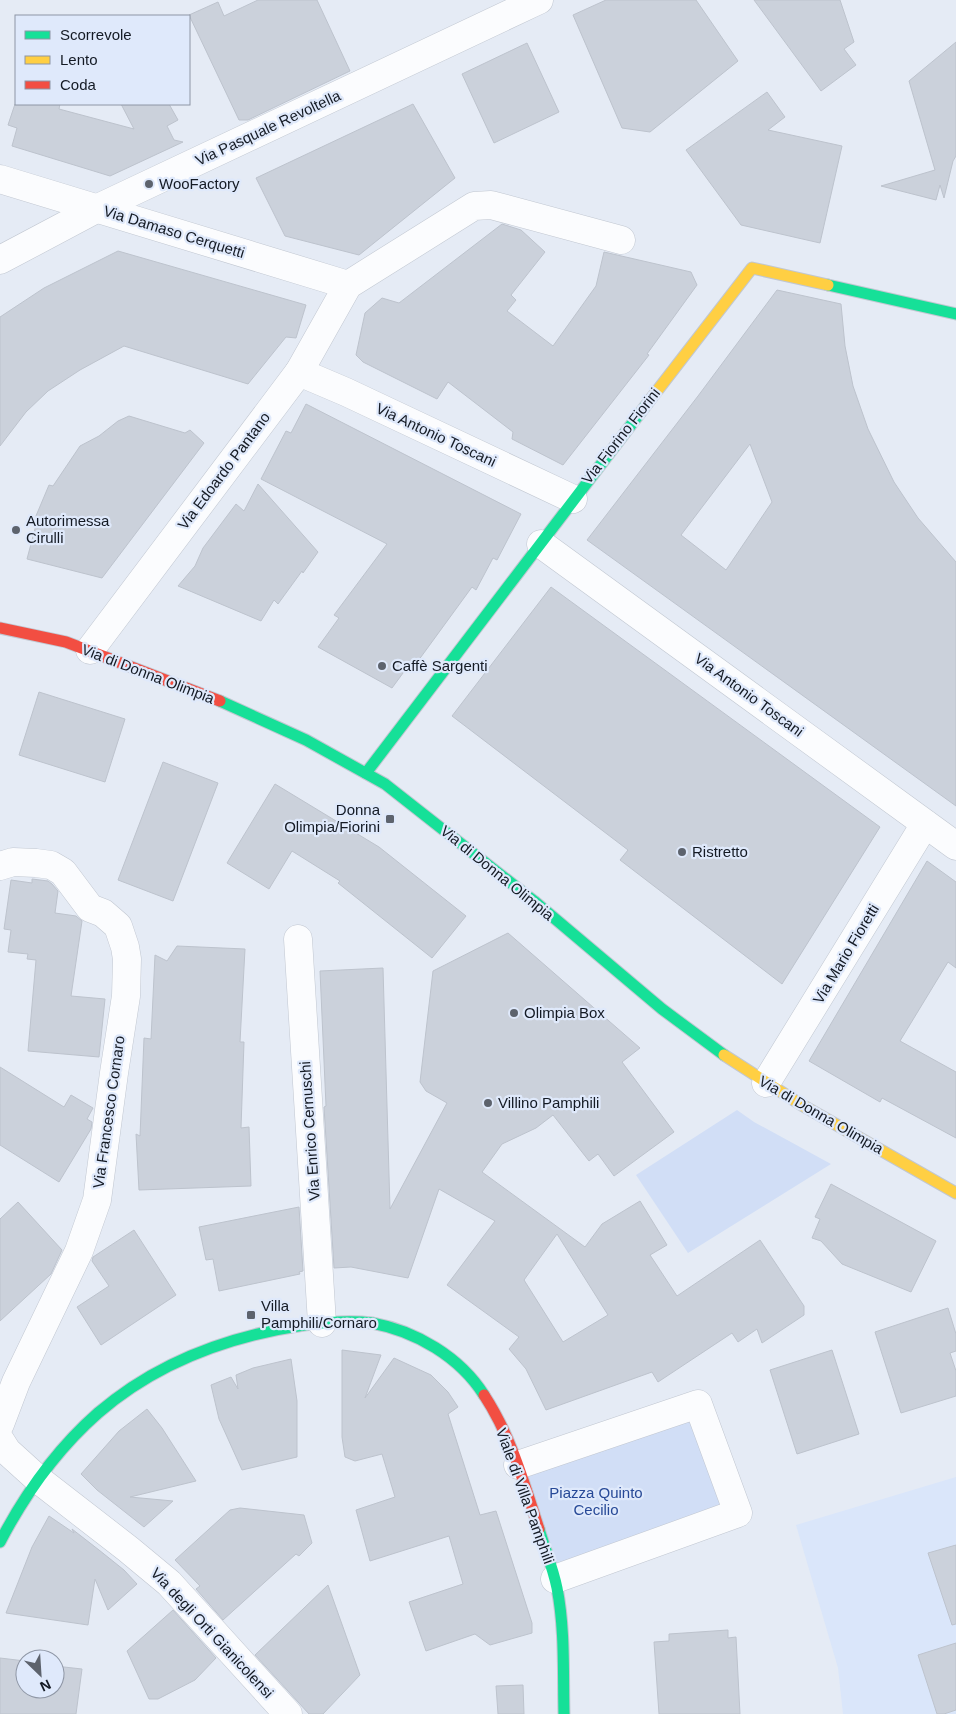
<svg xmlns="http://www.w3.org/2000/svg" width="956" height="1714" viewBox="0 0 956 1714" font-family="Arial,sans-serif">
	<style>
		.built { fill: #dae6fa }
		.green { fill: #d1def6 }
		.building { fill: #cbd1db; stroke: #bdc3cd; fill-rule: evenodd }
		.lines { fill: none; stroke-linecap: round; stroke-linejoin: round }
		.street-casing { stroke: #c1c7d1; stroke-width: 29 }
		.fast-casing { stroke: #c1c7d1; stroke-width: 13 }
		.slow-casing { stroke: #c1c7d1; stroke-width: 13 }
		.jam-casing { stroke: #c1c7d1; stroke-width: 13 }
		.street { stroke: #fbfcfe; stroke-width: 28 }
		.fast { stroke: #16e098; stroke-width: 11 }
		.slow { stroke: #ffcf43; stroke-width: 11 }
		.jam { stroke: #f24e42; stroke-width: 11 }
		.poi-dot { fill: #5d636d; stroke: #dfe9fb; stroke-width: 2 }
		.labels { text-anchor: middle; stroke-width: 4.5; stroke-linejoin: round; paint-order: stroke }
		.street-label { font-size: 15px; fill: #141a24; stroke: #dfe9fb }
		.poi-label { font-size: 15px; fill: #141a24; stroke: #dfe9fb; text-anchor: start }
		.park-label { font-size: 15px; fill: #274997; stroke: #dfe9fb }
	</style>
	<rect width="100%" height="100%" fill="#e5ebf5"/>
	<polygon class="built" points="956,1477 956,1714 843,1714 838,1668 796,1525"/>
	<g class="green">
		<polygon points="737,1110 754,1122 831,1164 688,1253 636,1175"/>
		<polygon points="698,1404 738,1513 555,1579 518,1465"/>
	</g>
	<g class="building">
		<polygon points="258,0 317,0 350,71 248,120 239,120 189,15 218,2 224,16"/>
		<polygon points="606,0 696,0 738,61 650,132 622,128 573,15"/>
		<polygon points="754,0 840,0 854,42 844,49 856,65 821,91"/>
		<polygon points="956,42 956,156 953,161 944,198 940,185 936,200 881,186 935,170 909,81"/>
		<polygon points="527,43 559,112 494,143 462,74"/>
		<polygon points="767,92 785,117 768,130 842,146 820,243 741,225 686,150"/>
		<polygon points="15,104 60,104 59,109 134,129 121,104 169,104 178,120 167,126 174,140 183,142 110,176 12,146 17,128 8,125"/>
		<polygon points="413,104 455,178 359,255 285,236 256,178"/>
		<polygon points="502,224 521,230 545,252 511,295 516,300 507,311 553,346 596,286 604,252 691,272 697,285 647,354 649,355 563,465 512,439 513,432 448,382 437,399 363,362 356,355 365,313 382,298 399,303"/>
		<polygon points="118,251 306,305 296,338 286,337 248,384 124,346 80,370 48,391 26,412 0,446 0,317 44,288"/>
		<path d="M 777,290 L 841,304 L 845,346 L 853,386 L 868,429 L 894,482 L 918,518 L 956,562 L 956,806 L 587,540 L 698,396 ZM 750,444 L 772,502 L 726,570 L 681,535 Z"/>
		<polygon points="306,404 521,514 497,560 493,558 476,590 472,587 410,672 406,669 392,688 318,647 339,618 334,615 387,544 261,479 286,431 291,433"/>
		<polygon points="129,416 185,433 190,430 204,443 102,578 27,559 36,525 33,523 49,485 53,486 80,446 99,436 118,421"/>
		<polygon points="258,484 318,552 303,573 302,571 278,604 274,600 261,621 178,586 195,566 203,548 236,504 244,511"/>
		<polygon points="551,587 880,827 782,984 620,860 628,850 452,716"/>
		<polygon points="39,692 125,719 105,782 19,755"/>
		<polygon points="163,762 218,783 173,901 118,880"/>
		<polygon points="275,784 379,847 466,916 432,958 338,883 340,881 292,851 269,889 227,863"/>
		<polygon points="927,861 956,882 956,968 948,962 900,1041 956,1072 956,1138 882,1098 880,1102 809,1061"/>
		<polygon points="32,879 48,881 52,884 58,891 55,913 76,916 82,921 71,996 105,999 99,1057 28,1051 36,960 27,959 28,954 8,952 11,930 4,929 11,880 32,883"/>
		<path d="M 508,933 L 640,1048 L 622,1062 L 674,1132 L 614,1176 L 598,1154 L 589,1161 L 553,1115 L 536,1128 L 502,1144 L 482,1172 L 585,1247 L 602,1224 L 640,1201 L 667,1245 L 650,1255 L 677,1296 L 760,1240 L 804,1306 L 804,1315 L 762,1343 L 757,1329 L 738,1342 L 732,1333 L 658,1382 L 652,1372 L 546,1410 L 526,1369 L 509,1349 L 519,1337 L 447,1285 L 495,1221 L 439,1189 L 408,1278 L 351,1267 L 334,1268 L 324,1107 L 326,1106 L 320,971 L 383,968 L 390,1209 L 447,1103 L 426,1091 L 420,1082 L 433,971 ZM 557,1234 L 608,1315 L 563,1342 L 524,1280 Z"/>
		<polygon points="177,946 245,949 240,1042 244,1042 241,1128 249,1127 251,1186 139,1190 136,1134 140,1136 144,1038 151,1039 155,955 167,961"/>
		<polygon points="0,1067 64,1107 71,1095 93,1108 87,1119 92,1122 91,1129 59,1182 0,1145"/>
		<polygon points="831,1184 936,1241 911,1292 842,1264 821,1241 812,1238 820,1219 815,1217"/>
		<polygon points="18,1202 62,1250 51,1274 0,1321 0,1219"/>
		<polygon points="299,1207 303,1271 299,1272 300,1274 219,1291 213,1259 206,1260 199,1227"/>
		<polygon points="134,1230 176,1295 101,1345 77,1307 109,1286 92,1261 93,1257"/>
		<polygon points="948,1308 956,1334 956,1351 950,1353 956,1371 956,1396 901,1413 875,1332"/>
		<polygon points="342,1350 381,1355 365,1398 394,1358 431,1375 448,1392 458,1407 448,1414 480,1515 496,1511 532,1623 532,1633 490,1645 475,1634 426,1651 409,1602 463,1584 449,1536 370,1561 356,1510 395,1497 382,1454 355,1461 345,1457 342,1437"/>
		<polygon points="832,1350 859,1434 797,1454 770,1370"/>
		<polygon points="291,1359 297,1401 297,1457 242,1470 219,1419 211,1385 231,1377 238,1389 236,1375 253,1368"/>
		<polygon points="147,1409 162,1428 196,1481 130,1497 173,1501 144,1527 97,1490 81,1474 119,1431"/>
		<polygon points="240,1508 304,1515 312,1543 299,1556 296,1554 223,1620 196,1589 200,1586 175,1560 230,1510"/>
		<polygon points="49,1516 74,1533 72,1529 99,1550 124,1570 137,1584 108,1610 95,1579 88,1625 6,1613 32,1547"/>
		<polygon points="956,1545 956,1624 952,1625 928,1553"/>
		<polygon points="328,1585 360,1675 323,1714 309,1714 255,1655"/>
		<polygon points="173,1610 216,1658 195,1680 158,1699 149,1699 127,1651"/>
		<polygon points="728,1630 728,1638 736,1637 740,1714 659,1714 654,1642 669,1641 669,1634"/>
		<polygon points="956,1643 956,1710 944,1714 937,1714 918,1655"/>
		<polygon points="0,1658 25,1661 25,1689 55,1689 55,1666 82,1669 76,1714 0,1714"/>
		<polygon points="523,1685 524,1714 498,1714 496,1686"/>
	</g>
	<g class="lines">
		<defs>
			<g id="street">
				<polyline points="0,179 348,285"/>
				<polyline points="0,260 98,208 539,0"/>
				<polyline points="299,372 346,392 573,499"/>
				<polyline points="541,544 956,846"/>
				<polyline points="90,650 299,372 348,285 474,206 491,205 621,240"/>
				<polyline points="0,866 13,862 36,863 51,865 63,872 90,908 103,913 118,926 125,947 127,959 126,996 114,1073 97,1200 79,1251 16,1382 0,1424"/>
				<polyline points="298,939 322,1323"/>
				<polyline points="766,1083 925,824"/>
				<polyline points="0,1440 7,1451 39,1480 128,1549 169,1583 288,1714"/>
				<polyline points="518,1465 698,1404 738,1513 555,1579"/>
			</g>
			<g id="fast">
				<polyline points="828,285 956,314"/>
				<polyline points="220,701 306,740 385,784 534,901 662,1009 724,1055"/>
				<polyline points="366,773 650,400"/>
				<path d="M 539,1529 C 545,1549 553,1568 557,1588 C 565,1629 563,1672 564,1714"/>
				<path d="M 0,1542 C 25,1494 57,1449 98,1413 C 156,1363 229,1336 304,1325 C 327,1322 350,1320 372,1323 C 416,1331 460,1357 484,1395"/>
			</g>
			<g id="slow">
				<polyline points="650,400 752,268 828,285"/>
				<polyline points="724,1055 800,1104 956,1193"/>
			</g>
			<g id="jam">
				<polyline points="0,628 66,642 220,701"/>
				<path d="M 484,1395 C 511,1436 524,1483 539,1529"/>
			</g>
		</defs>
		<use href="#street" class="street-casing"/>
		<use href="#fast" class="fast-casing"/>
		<use href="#slow" class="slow-casing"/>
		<use href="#jam" class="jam-casing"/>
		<use href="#street" class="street"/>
		<use href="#fast" class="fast"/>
		<use href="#slow" class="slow"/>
		<use href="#jam" class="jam"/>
	</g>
	<g class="poi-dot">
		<circle cx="149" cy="184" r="5"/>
		<circle cx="16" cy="530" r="5"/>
		<circle cx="382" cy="666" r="5"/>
		<rect x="385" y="814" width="10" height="10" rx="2.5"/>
		<circle cx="682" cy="852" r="5"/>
		<circle cx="514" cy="1013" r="5"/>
		<circle cx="488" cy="1103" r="5"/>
		<rect x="246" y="1310" width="10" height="10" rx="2.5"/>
	</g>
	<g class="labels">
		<g class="street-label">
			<text transform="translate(268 128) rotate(-25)" y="5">Via Pasquale Revoltella</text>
			<text transform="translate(174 232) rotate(17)" y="5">Via Damaso Cerquetti</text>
			<text transform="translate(436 435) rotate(25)" y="5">Via Antonio Toscani</text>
			<text transform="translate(621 436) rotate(-52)" y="5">Via Fiorino Fiorini</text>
			<text transform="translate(224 471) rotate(-53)" y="5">Via Edoardo Pantano</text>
			<text transform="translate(148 674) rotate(21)" y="5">Via di Donna Olimpia</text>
			<text transform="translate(749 695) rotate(36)" y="5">Via Antonio Toscani</text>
			<text transform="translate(497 873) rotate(39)" y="5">Via di Donna Olimpia</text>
			<text transform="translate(846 954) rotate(-59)" y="5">Via Mario Fioretti</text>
			<text transform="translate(109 1112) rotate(-82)" y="5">Via Francesco Cornaro</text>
			<text transform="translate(821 1115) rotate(30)" y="5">Via di Donna Olimpia</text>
			<text transform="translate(310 1131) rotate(-94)" y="5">Via Enrico Cernuschi</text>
			<text transform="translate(525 1496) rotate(70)" y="5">Viale di Villa Pamphili</text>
			<text transform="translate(212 1633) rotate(47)" y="5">Via degli Orti Gianicolensi</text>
		</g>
		<g class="poi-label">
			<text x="159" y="189">WooFactory</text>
			<text x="26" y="526">Autorimessa<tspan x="26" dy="17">Cirulli</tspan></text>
			<text x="392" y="671">Caffè Sargenti</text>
			<text x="380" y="815" text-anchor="end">Donna<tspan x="380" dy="17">Olimpia/Fiorini</tspan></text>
			<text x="692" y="857">Ristretto</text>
			<text x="524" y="1018">Olimpia Box</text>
			<text x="498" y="1108">Villino Pamphili</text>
			<text x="261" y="1311">Villa<tspan x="261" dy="17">Pamphili/Cornaro</tspan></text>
		</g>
		<g class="park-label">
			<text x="596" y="1498">Piazza Quinto<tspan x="596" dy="17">Cecilio</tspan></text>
		</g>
	</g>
	<rect x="15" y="15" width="175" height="90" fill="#dfe9fb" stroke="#8e96a5"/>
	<rect x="25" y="31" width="25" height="8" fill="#16e098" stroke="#8e96a5"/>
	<text x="60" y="40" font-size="15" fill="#141a24">Scorrevole</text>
	<rect x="25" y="56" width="25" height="8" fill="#ffcf43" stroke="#8e96a5"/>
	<text x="60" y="65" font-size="15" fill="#141a24">Lento</text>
	<rect x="25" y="81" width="25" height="8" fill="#f24e42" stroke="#8e96a5"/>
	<text x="60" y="90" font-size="15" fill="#141a24">Coda</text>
	<g transform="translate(40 1674) rotate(155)"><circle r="24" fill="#dfe9fb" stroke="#8e96a5"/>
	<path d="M0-4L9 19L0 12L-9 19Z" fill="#5d636d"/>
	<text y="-8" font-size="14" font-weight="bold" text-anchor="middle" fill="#141a24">N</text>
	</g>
</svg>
